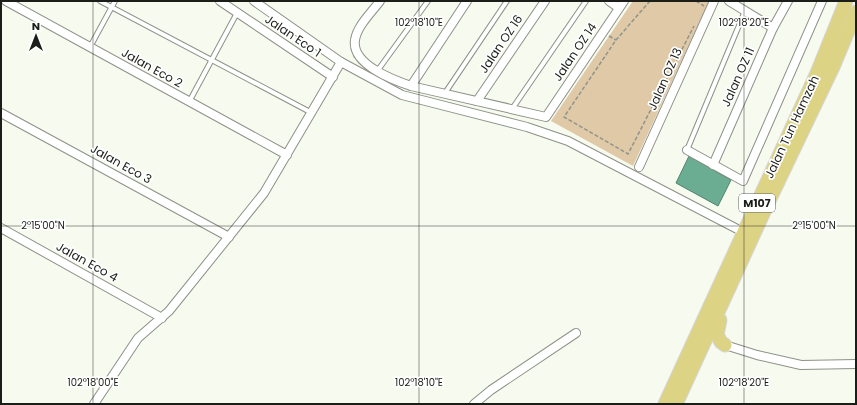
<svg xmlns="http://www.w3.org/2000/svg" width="857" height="405" viewBox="0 0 857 405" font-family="Poppins,sans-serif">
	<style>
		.green { fill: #dfc9a6 }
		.water { fill: #6bad92; stroke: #53826e }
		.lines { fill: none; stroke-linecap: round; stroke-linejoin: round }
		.service-casing { stroke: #8d9187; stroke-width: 6 }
		.minor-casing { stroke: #8d9187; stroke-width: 10 }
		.primary-casing { stroke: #d6d6d6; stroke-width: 15 }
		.path { stroke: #91948d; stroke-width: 1.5; stroke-dasharray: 4 2; stroke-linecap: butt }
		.service { stroke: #fff; stroke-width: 4 }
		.minor { stroke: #fff; stroke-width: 8 }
		.primary { stroke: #ddd385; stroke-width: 13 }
		.ticks { fill: none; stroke: #1b1d19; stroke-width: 1; stroke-opacity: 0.45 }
		.labels { text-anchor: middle; stroke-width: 3.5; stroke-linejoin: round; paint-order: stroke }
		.shield { fill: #fff; stroke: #5f615e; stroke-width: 1 }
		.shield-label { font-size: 11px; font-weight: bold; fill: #1b1d19 }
		.street-label { font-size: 12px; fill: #1b1d19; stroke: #fff }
		.ticks-label { font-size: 10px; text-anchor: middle; fill: #1b1d19; stroke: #fff; stroke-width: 3.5; stroke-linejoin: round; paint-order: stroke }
	</style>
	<rect width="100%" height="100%" fill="#f6faef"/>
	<polygon class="green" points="633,1 709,1 633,166 551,121"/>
	<polygon class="water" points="689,156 731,180 718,206 676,183"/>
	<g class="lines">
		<defs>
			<g id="service">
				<polyline points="100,1 312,113"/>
				<polyline points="90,47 115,1"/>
				<polyline points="378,70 428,1"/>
				<polyline points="445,93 507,1"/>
				<polyline points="189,102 237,13"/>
				<polyline points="512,109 586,1"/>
				<polyline points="687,150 745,11"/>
			</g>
			<g id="minor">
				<polyline points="6,1 287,155"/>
				<polyline points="220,1 333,77"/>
				<polyline points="254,1 341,62 402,95 527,127 568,141 743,232"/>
				<path d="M 380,1 C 372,12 357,26 355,40 C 351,64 393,80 411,86 L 546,117 L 624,1"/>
				<polyline points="609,1 619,8"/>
				<polyline points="729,1 773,28"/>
				<polyline points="411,86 467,1"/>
				<polyline points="477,101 545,1"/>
				<polyline points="1,113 229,237"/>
				<polyline points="687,150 743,181 822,1"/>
				<polyline points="713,165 773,28 788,1"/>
				<polyline points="639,167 714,1"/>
				<polyline points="1,228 162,318"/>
				<polyline points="725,345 757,355 801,365 856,364"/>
				<polyline points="94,404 138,338 169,311 264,193 341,62"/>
				<polyline points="474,404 491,390 576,333"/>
			</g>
			<g id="primary">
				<polyline points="720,320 717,335 721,342 725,345"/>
				<polyline points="665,404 817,73 846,1"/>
				<polyline points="676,404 768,203 833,67 856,12"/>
			</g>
		</defs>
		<use href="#service" class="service-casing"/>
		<use href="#minor" class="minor-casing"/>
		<use href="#primary" class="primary-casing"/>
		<g class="path">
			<polyline points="650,1 616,40 564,117 628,154 694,26"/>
			<polyline points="696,1 704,6"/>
			<polyline points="609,36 616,40"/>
		</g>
		<use href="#service" class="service"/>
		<use href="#minor" class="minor"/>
		<use href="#primary" class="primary"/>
	</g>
	<path class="ticks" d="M 93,1 L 93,404M 419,1 L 419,404M 744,1 L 744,404M 1,226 L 856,226"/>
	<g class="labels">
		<rect class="shield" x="739" y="194" width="36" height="18" rx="3"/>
		<g class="shield-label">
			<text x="757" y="207">M107</text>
		</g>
		<g class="street-label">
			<text transform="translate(293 36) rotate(34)" y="4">Jalan Eco 1</text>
			<text transform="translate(501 44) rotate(-56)" y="4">Jalan OZ 16</text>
			<text transform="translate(575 52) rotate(-56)" y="4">Jalan OZ 14</text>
			<text transform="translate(152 68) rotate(29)" y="4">Jalan Eco 2</text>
			<text transform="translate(738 77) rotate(-66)" y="4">Jalan OZ 11</text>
			<text transform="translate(665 79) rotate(-66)" y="4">Jalan OZ 13</text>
			<text transform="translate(792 127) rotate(-65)" y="4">Jalan Tun Hamzah</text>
			<text transform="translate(121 164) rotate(29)" y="4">Jalan Eco 3</text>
			<text transform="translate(87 262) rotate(29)" y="4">Jalan Eco 4</text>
		</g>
	</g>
	<g class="ticks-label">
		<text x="419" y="26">102°18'10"E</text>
		<text x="744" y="26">102°18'20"E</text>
		<text x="43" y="229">2°15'00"N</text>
		<text x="814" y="229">2°15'00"N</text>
		<text x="93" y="386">102°18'00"E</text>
		<text x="419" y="386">102°18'10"E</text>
		<text x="744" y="386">102°18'20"E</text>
	</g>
	<rect width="857" height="405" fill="none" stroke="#1b1d19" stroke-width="4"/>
	<g transform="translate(36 36)" stroke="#ffffff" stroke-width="3" paint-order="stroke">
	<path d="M0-3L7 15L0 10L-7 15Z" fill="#1b1d19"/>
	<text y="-6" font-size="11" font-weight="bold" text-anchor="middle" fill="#1b1d19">N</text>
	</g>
</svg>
